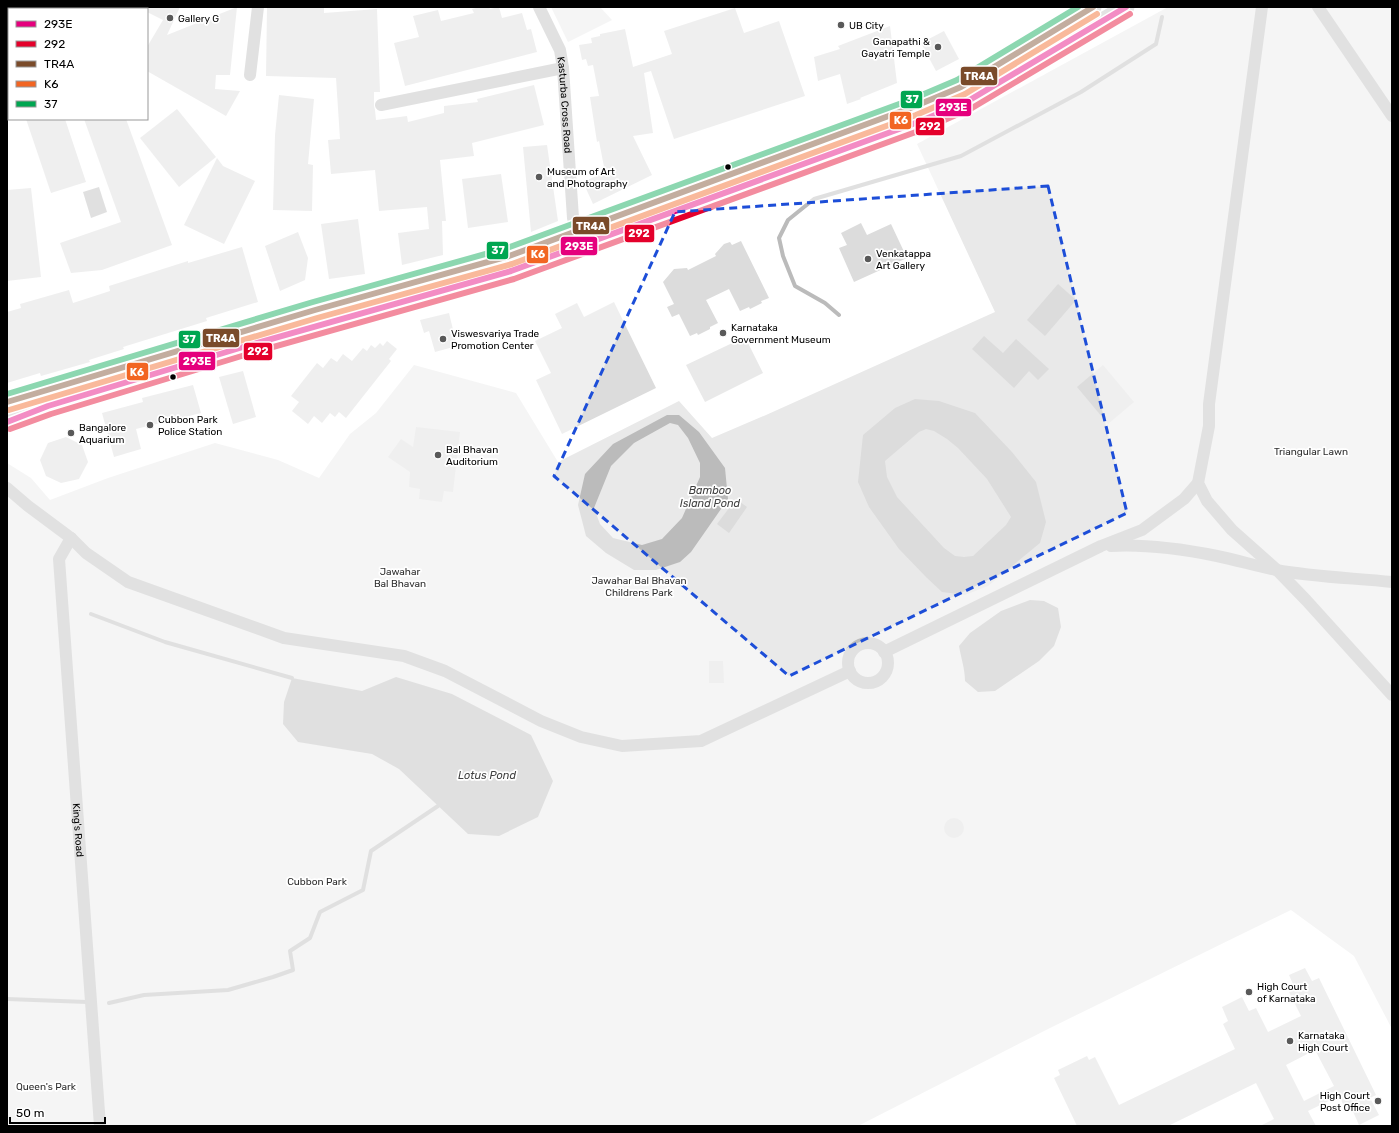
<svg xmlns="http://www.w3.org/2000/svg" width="1399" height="1133" viewBox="0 0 1399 1133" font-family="Rubik,sans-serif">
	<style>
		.green { fill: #e9e9e9 }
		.water { fill: #bbb; fill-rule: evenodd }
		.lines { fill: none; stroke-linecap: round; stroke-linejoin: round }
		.stream { stroke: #bbb; stroke-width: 4 }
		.building { fill: #dcdcdc; fill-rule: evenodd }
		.minor { stroke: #bdbdbd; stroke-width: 12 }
		.secondary { stroke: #c0c0c0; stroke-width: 17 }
		.bus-1-casing { stroke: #fff; stroke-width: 9 }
		.bus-2-casing { stroke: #fff; stroke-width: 9 }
		.bus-3-casing { stroke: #fff; stroke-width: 9 }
		.bus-4-casing { stroke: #fff; stroke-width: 9 }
		.bus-5-casing { stroke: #fff; stroke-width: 9 }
		.bus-1 { stroke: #e5007d; stroke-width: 6 }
		.bus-2 { stroke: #e4002b; stroke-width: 6 }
		.bus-3 { stroke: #7a4b2a; stroke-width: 6 }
		.bus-4 { stroke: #f26522; stroke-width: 6 }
		.bus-5 { stroke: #00a651; stroke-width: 6 }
		.marked { fill: none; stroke: #1d4ed8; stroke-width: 3; stroke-dasharray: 8 5; stroke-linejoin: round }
		.poi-dot { fill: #595959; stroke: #fff; stroke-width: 1.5 }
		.bus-dot { fill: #000; stroke: #fff; stroke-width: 1.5 }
		.labels { text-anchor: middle; stroke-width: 3.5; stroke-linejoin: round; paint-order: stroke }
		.poi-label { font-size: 10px; fill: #000; stroke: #fff; text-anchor: start }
		.street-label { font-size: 10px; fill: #000; stroke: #fff }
		.park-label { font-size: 10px; fill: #2e2e2e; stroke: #fff }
		.water-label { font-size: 11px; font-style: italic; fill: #3f3f3f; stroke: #fff }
		.line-badge { stroke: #fff; stroke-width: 1.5 }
		.badge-label { font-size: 11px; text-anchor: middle; font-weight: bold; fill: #fff }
	</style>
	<rect width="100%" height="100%" fill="#fff"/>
	<g class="green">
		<polygon points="551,7 600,7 612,20 568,42"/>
		<polygon points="1168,7 1392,7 1392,1029 1354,956 1291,910 1050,1028 858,1126 7,1126 7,463 31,478 50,500 108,478 215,443 278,460 319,478 350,434 376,413 414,365 516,393 558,462 679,401 712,438 766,415 995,312 917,144"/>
		<polygon points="745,337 763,373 705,402 686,365"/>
	</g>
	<g class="water">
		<polygon points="99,187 107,212 91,218 83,192"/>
		<path d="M 667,415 L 679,415 L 699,432 L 725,468 L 728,499 L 691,552 L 680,562 L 656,570 L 634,570 L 606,553 L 586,536 L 578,505 L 585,474 L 613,444 ZM 670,423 L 678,425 L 688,438 L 700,463 L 700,477 L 682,518 L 662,539 L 642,545 L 613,538 L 600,524 L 594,508 L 611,466 L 634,443 Z"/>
		<path d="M 1030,600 L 1044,601 L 1058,608 L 1061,627 L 1054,646 L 1039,661 L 995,691 L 978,692 L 965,681 C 965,669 961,658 959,646 L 970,633 L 1001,611 Z"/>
		<polygon points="396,677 452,694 531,735 553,781 538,817 499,836 468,834 399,769 372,754 298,742 283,724 284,702 292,678 362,691"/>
	</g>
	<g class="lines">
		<g class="stream">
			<polyline points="839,315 825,303 795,286 783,256 779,238 788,220 814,199 961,156 1081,92 1156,44 1162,17"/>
			<polyline points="91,614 165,642 292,678"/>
			<polyline points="7,999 87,1002"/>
			<polyline points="109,1003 144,995 228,990 273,977 293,970 290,951 310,938 320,912 363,890 371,851 438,806"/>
		</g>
	</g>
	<g class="building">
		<polygon points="136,7 180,7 167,35 237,7 230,75 216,75 215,89 240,91 226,116 147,71 147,47 163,20 147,12 147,9 141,9"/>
		<polygon points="267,7 324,7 324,13 377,9 380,92 374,92 374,106 375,110 376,120 407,116 408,122 444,113 444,106 478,102 477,99 534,85 544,125 472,143 474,156 440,160 446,221 442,221 443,255 402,265 398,233 429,229 427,207 379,211 375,170 331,174 328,140 340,139 336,78 266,76"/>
		<polygon points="479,7 489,7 490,9 499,7 502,18 522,13 527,30 531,29 537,52 405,86 394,43 419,37 413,16 438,10 441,21 474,13 472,9"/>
		<polygon points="735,8 744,33 779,21 805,96 674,139 651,71 644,73 653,133 633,136 652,175 593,204 583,182 605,172 599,141 597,142 590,97 599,96 593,65 588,66 586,59 582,60 579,45 592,43 591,38 600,36 600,34 625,29 633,67 672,54 664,31"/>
		<polygon points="890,26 897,83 860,98 861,99 847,104 840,74 818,81 814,57 840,49 838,46"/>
		<polygon points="944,31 959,59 936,71 921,43"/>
		<polygon points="279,95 314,99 308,164 313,165 312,211 273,210 275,135"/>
		<polygon points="177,109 216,157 179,187 140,138"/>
		<polygon points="26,119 65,119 86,182 51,193"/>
		<polygon points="84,119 126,119 172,245 102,270 71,273 60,243 121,222"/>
		<polygon points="547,145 558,221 531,232 523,147"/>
		<polygon points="217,158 223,166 255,181 224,244 184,225"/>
		<polygon points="501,174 508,222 468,228 462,179"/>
		<polygon points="31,188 41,277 7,281 7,190"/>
		<polygon points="358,219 365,274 329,279 321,224"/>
		<polygon points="861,223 867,235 891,224 907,258 854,282 839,248 847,245 841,233"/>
		<polygon points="298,232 308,258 305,280 280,291 265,246"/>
		<polygon points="741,241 769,298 761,301 762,303 750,309 749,307 740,311 729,289 706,300 718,323 710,327 710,329 698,335 697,333 690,336 679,314 672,317 667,307 674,304 663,282 674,269 687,268 688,270 716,256 715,254 724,244 730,242 732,245"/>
		<polygon points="242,247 258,302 206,318 207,321 123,347 124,349 89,360 90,362 41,376 40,373 7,383 7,312 21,308 20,304 69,290 73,303 110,291 109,286 188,261 188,263"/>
		<polygon points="1058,284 1076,300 1045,336 1027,320"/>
		<polygon points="614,302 656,388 562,434 536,380 551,373 535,341 562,328 555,314 577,303 584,317"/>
		<polygon points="449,313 457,346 435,352 429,331 424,333 420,320"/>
		<polygon points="984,336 1003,353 1016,339 1049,369 1038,380 1029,371 1014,388 972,349"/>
		<polygon points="387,341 397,349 389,359 391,361 346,418 339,412 335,417 330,413 322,423 314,416 308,424 292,411 299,402 291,396 317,363 323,368 331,358 337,362 343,354 352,361 363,348 367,351 371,345 375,348 380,343 383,346"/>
		<polygon points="1103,365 1134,402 1108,424 1077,387"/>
		<polygon points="243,371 256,417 233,424 219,377"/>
		<polygon points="193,385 201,413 136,429 141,449 114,457 102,413 143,402 142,398"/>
		<path d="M 915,399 L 939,401 L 975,413 L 1012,452 L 1036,482 L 1046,522 L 1040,543 L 988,586 L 965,595 L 942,592 L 926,577 L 899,549 L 869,507 L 858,482 L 863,435 L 895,408 ZM 926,429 L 934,431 L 947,439 L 958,448 L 987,479 L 1011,517 L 1006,525 L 973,556 L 964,557 L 955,556 L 944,548 L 897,497 L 887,477 L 885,461 L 919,432 Z"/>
		<polygon points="416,427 460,432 453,492 444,491 442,502 419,499 420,489 409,487 410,472 388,457 401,439 413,447"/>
		<polygon points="66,437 82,445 88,462 79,479 61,483 46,476 40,460 48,443"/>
		<polygon points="736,499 747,507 729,533 717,524"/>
		<polygon points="709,661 723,661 724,683 709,683"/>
		<circle cx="954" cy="828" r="10"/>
		<path d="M 1305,968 L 1312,981 L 1319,978 L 1376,1095 L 1370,1098 L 1379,1115 L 1359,1125 L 1351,1107 L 1346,1110 L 1339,1096 L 1308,1111 L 1316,1126 L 1260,1126 L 1274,1119 L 1256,1083 L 1168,1126 L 1077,1126 L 1054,1078 L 1060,1075 L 1058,1070 L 1087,1056 L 1089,1060 L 1095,1057 L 1119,1105 L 1235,1049 L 1223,1024 L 1228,1021 L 1222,1007 L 1242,997 L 1249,1011 L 1256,1008 L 1268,1032 L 1301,1016 L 1289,992 L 1295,989 L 1289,975 ZM 1315,1050 L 1334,1086 L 1304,1101 L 1286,1065 Z"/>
	</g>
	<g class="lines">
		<g class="minor">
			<polyline points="27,7 30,9"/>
			<path id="s1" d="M 539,7 L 560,50 L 563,68 L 573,218 L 577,231"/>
			<polyline points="1262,7 1209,404 1209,426 1198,483 1207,501 1232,530 1277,570 1306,600 1392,695"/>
			<polyline points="1318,7 1392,116"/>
			<polyline points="250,75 258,7"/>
			<polyline points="381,105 563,68"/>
			<polyline points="7,488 28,506 71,538 86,553 128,582 284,638 404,656 445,671 541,721 581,737 622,746 701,741 850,671"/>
			<path id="s2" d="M 71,538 L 59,559 L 100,1126"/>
			<path d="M 1111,546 C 1146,544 1182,549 1217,556 C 1237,560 1256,566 1276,570 C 1314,577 1354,578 1392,582"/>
			<circle cx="868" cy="663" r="20"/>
			<polyline points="884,652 1101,546 1142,530 1184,499 1198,483"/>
		</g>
		<g class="secondary">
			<polyline points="7,402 315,310 509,256 913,107 961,87 1093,7"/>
			<polyline points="7,422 48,406 243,347 511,271 921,121 968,101 1126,7"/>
		</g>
		<defs>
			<polyline id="bus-1" points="7,422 48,406 243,347 511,271 921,121 968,101 1126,7"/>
			<polyline id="bus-2" points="10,429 51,414 245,355 514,279 924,129 972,108 1130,14"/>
			<polyline id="bus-3" points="7,402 315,310 509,256 913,107 961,87 1093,7"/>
			<polyline id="bus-4" points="9,410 317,318 512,264 916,115 965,94 1097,14"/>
			<polyline id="bus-5" points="7,394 313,302 507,248 910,100 957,80 1078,7"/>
		</defs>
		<use href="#bus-1" class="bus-1-casing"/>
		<use href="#bus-2" class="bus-2-casing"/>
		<use href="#bus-3" class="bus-3-casing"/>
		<use href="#bus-4" class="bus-4-casing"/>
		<use href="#bus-5" class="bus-5-casing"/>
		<use href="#bus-1" class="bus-1"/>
		<use href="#bus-2" class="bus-2"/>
		<use href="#bus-3" class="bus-3"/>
		<use href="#bus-4" class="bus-4"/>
		<use href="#bus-5" class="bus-5"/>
	</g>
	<path d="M0 0H1399V1133H0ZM 1048,186 L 1127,513 L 789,676 L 554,476 L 675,212 Z" fill="#fff" fill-opacity=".55" fill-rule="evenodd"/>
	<path class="marked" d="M 1048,186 L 1127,513 L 789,676 L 554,476 L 675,212 Z"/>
	<g class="poi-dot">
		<circle cx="170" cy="18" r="4"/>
		<circle cx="841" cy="25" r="4"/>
		<circle cx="938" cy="47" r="4"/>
		<circle cx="539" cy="177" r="4"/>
		<circle cx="868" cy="259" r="4"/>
		<circle cx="723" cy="333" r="4"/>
		<circle cx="443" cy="339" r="4"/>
		<circle cx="150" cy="425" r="4"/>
		<circle cx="71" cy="433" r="4"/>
		<circle cx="438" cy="455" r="4"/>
		<circle cx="1249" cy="992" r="4"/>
		<circle cx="1290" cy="1041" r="4"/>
		<circle cx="1378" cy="1101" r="4"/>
	</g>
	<g class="bus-dot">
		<circle cx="728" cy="167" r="3.5"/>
		<circle cx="173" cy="377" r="3.5"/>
	</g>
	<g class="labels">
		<g class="poi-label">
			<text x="178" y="22">Gallery G</text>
			<text x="849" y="29">UB City</text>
			<text x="930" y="45" text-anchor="end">Ganapathi &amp;<tspan x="930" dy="12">Gayatri Temple</tspan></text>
			<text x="547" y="175">Museum of Art<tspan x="547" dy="12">and Photography</tspan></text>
			<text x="876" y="257">Venkatappa<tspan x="876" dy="12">Art Gallery</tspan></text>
			<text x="731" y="331">Karnataka<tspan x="731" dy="12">Government Museum</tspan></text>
			<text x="451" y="337">Viswesvariya Trade<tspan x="451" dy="12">Promotion Center</tspan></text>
			<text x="158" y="423">Cubbon Park<tspan x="158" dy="12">Police Station</tspan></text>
			<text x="79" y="431">Bangalore<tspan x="79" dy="12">Aquarium</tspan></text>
			<text x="446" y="453">Bal Bhavan<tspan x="446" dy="12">Auditorium</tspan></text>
			<text x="1257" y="990">High Court<tspan x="1257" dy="12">of Karnataka</tspan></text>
			<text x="1298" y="1039">Karnataka<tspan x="1298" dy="12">High Court</tspan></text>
			<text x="1370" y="1099" text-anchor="end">High Court<tspan x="1370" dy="12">Post Office</tspan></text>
		</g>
		<g class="street-label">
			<text dy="4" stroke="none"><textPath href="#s1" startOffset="103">Kasturba Cross Road</textPath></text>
			<text dy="4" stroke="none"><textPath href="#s2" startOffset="296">King's Road</textPath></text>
		</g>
		<g class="park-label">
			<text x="1311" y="455">Triangular Lawn</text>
			<text x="400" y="575">Jawahar<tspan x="400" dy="12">Bal Bhavan</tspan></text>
			<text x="639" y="584">Jawahar Bal Bhavan<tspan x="639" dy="12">Childrens Park</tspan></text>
			<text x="317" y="885">Cubbon Park</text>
			<text x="46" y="1090">Queen's Park</text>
		</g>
		<g class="water-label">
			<text x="710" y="494">Bamboo<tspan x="710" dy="13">Island Pond</tspan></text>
			<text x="487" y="779">Lotus Pond</text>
		</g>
	</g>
	<g class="line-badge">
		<rect x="960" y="66" width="38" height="20" rx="4" fill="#7a4b2a"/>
		<rect x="900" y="90" width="23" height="19" rx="4" fill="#00a651"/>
		<rect x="935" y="98" width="37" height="19" rx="4" fill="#e5007d"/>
		<rect x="889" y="111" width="23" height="19" rx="4" fill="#f26522"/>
		<rect x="915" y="117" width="30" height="19" rx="4" fill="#e4002b"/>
		<rect x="572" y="216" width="38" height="19" rx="4" fill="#7a4b2a"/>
		<rect x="624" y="224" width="31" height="19" rx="4" fill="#e4002b"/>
		<rect x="560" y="236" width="38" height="20" rx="4" fill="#e5007d"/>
		<rect x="486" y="241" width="23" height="19" rx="4" fill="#00a651"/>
		<rect x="526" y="245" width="23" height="19" rx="4" fill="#f26522"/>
		<rect x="202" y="328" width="38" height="20" rx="4" fill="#7a4b2a"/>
		<rect x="178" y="330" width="23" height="19" rx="4" fill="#00a651"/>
		<rect x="243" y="342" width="30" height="19" rx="4" fill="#e4002b"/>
		<rect x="178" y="351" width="38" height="20" rx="4" fill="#e5007d"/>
		<rect x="126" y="362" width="23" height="19" rx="4" fill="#f26522"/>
	</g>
	<g class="badge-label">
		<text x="979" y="80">TR4A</text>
		<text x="912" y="103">37</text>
		<text x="953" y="111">293E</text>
		<text x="901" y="124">K6</text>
		<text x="930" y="130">292</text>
		<text x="591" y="230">TR4A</text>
		<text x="639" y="237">292</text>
		<text x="579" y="250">293E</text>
		<text x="498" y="254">37</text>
		<text x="538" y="258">K6</text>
		<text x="221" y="342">TR4A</text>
		<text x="189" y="343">37</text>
		<text x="258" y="355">292</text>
		<text x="197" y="365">293E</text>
		<text x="137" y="376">K6</text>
	</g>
	<rect width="1399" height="1133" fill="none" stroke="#000000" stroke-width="16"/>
	<rect x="8" y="8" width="140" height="112" fill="#ffffff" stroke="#999999"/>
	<rect x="16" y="21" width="20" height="6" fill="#e5007d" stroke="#999999"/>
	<text x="44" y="28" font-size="12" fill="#000000">293E</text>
	<rect x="16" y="41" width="20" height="6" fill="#e4002b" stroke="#999999"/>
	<text x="44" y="48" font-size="12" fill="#000000">292</text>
	<rect x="16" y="61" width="20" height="6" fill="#7a4b2a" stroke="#999999"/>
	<text x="44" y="68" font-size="12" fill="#000000">TR4A</text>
	<rect x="16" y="81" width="20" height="6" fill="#f26522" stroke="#999999"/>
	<text x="44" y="88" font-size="12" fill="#000000">K6</text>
	<rect x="16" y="101" width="20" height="6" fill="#00a651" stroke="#999999"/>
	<text x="44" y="108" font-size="12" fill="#000000">37</text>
	<path d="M10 1117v6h95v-6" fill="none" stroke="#000000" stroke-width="2"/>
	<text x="16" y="1117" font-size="12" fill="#000000" stroke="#ffffff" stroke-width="3" paint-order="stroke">50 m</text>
</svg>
